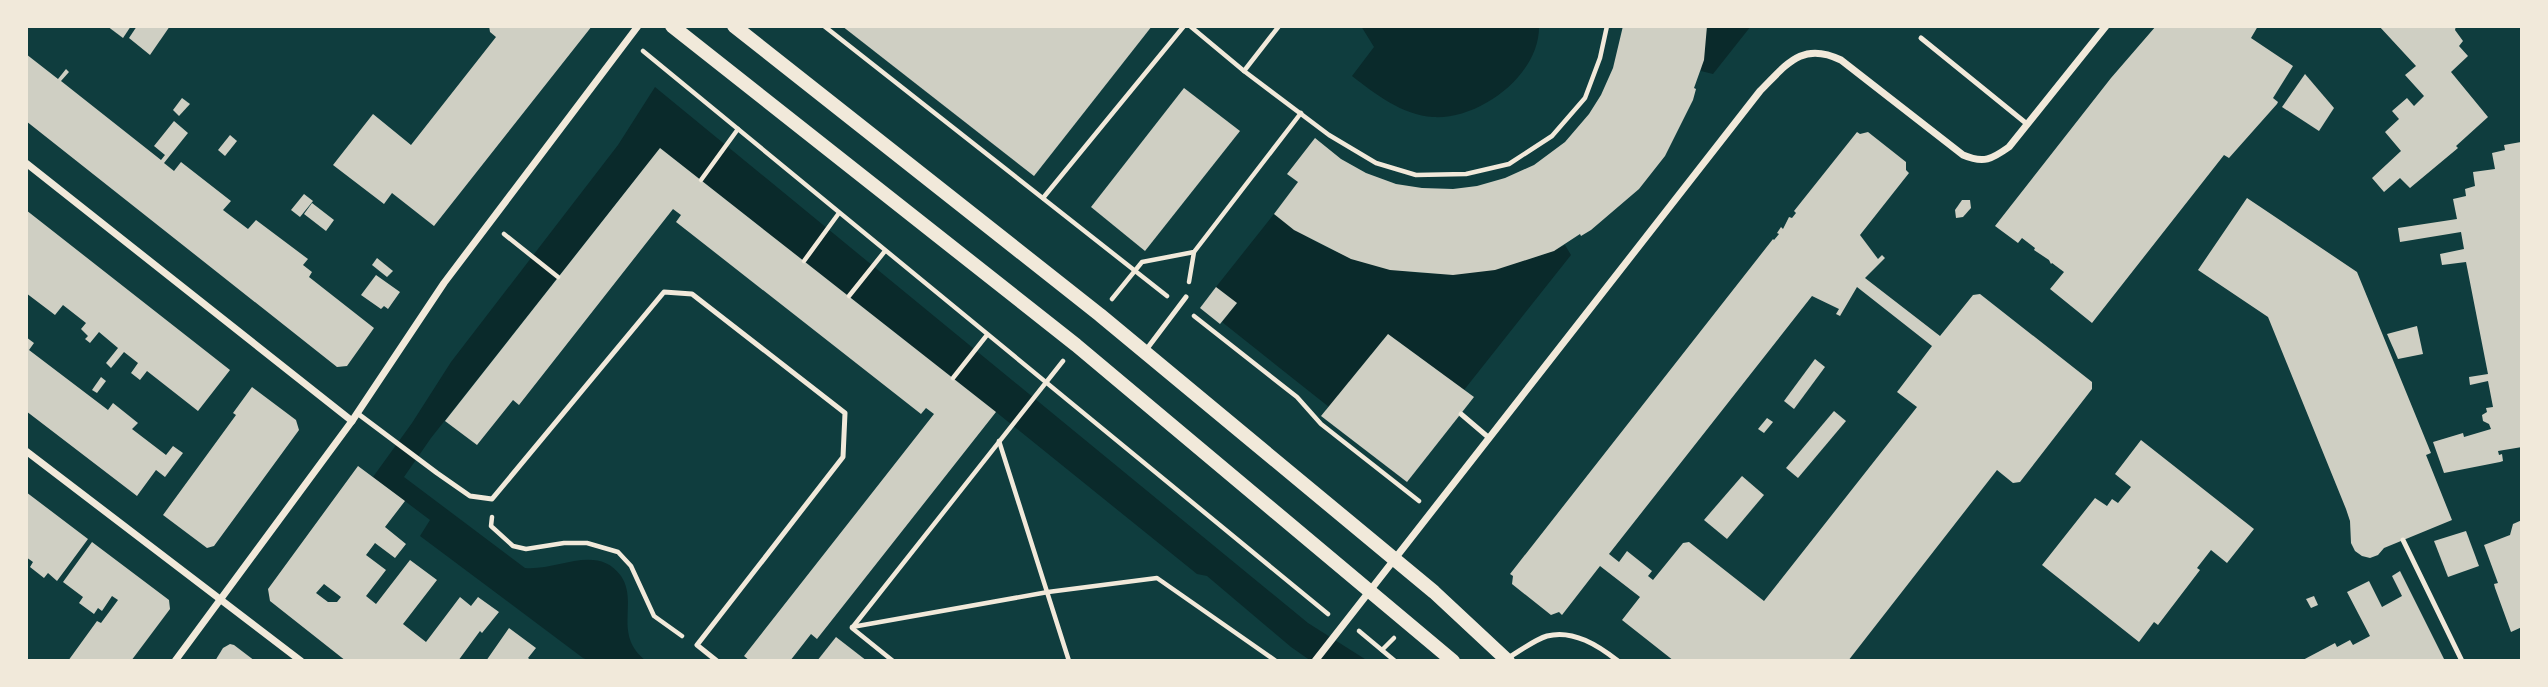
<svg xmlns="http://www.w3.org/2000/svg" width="2548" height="687" viewBox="0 0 2548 687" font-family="'Exo 2',sans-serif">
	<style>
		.water { fill: #0a2a2b }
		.building { fill: #cfcfc3; fill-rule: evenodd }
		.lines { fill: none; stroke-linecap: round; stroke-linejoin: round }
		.path { stroke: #f1e9da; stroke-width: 4.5 }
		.service { stroke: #f1e9da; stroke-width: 5 }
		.minor { stroke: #f1e9da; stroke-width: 7 }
		.secondary { stroke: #f1e9da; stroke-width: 14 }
	</style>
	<rect width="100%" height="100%" fill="#0f3d3e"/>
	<g class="water">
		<path d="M 1361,26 L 1539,26 C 1540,75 1479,120 1433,117 C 1402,115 1375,94 1352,76 L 1374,47 Z"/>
		<polygon points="1707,26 1751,26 1713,74 1701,71"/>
		<path d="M 655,87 L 1308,623 L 1368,661 L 1311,661 L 1291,647 L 1207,576 L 1197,574 L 996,412 L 660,148 L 431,438 L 404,477 L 525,568 C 558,571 597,543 621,576 C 639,603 612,634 646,661 L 590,661 L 583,658 L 420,536 L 430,520 L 373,477 L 412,423 L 451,362 L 618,145 Z"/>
		<path d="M 1274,214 C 1346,271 1437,289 1525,260 C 1539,256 1552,252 1565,245 L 1571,255 L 1464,390 L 1388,334 L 1329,407 L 1222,322 L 1237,303 L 1216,287 Z"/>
	</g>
	<g class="building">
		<polygon points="107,26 131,26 123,38"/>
		<polygon points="137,26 170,26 150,55 129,38"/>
		<polygon points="489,26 592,26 434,226 392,193 384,204 333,165 373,114 411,145 496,37 490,32"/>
		<polygon points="842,26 1152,26 1034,176"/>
		<polygon points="1623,26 1707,26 1704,60 1694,88 1696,89 1693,100 1665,156 1639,189 1591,230 1581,236 1580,234 1554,251 1495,270 1453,275 1390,270 1351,259 1294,230 1274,214 1298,182 1287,174 1315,138 1341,159 1366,173 1396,184 1422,188 1453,189 1477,186 1505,178 1534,165 1565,142 1589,114 1601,95 1613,68"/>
		<polygon points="2156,26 2258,26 2251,38 2293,66 2273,98 2278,102 2277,104 2229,158 2224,155 2092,323 2050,289 2064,272 2052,263 2051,264 2049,260 2034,250 2035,248 2022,238 2018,243 1995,226 2111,78"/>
		<polygon points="2379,26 2456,26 2455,30 2463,41 2459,46 2468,56 2451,72 2488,117 2456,146 2458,148 2410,188 2400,178 2384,192 2372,178 2401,151 2385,132 2399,119 2392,111 2407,98 2414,106 2424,96 2405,75 2416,66"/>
		<polygon points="26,54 58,79 66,69 69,72 61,81 161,160 165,155 154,146 174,121 188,133 164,163 174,171 181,162 231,201 223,210 248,229 256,220 308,259 303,265 312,272 309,277 374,328 347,366 337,367 26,121"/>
		<polygon points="2305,74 2334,108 2319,131 2282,107"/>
		<polygon points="1184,88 1240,131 1145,251 1091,207"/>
		<polygon points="182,98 190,104 179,116 173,110"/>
		<path d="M 1857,132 L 1860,134 L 1868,132 L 1906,162 L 1906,170 L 1909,173 L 1860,235 L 1878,259 L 1882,255 L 1885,258 L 1865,278 L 1940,336 L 1973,295 L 1980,294 L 2092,382 L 2092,389 L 2020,482 L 2013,483 L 1997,470 L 1848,661 L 1674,661 L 1622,620 L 1640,597 L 1600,566 L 1562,615 L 1559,612 L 1551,615 L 1512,584 L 1513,576 L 1510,574 L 1773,239 L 1774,240 L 1779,234 L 1777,233 L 1781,227 L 1783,229 L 1789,217 L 1792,218 L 1796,213 L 1794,211 ZM 1857,287 L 1932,346 L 1897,392 L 1917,407 L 1764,601 L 1689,542 L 1683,543 L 1653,580 L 1648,576 L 1652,571 L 1627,551 L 1619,562 L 1609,554 L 1812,296 L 1839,309 L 1836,314 L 1840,316 Z"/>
		<polygon points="230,135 237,141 225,156 218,150"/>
		<polygon points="2521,142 2522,447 2498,451 2499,455 2502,454 2503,461 2500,462 2444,473 2433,442 2463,433 2464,437 2491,429 2489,424 2483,421 2482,415 2487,412 2486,408 2493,407 2488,381 2470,385 2469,377 2488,374 2466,262 2442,265 2440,254 2464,249 2461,232 2400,242 2398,228 2457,219 2453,199 2466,196 2465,189 2475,186 2473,172 2495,169 2492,153 2505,150 2504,145"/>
		<polygon points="660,148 996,412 817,639 811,634 790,661 750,661 744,656 934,414 926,408 921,414 685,229 676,222 681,215 673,209 519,405 513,400 477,445 445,421"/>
		<polygon points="304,194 313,201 300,217 291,210"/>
		<polygon points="2247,198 2357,272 2431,453 2426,455 2452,520 2384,548 2378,555 2370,558 2362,556 2355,551 2351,543 2350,521 2346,509 2268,317 2198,270"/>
		<polygon points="1962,200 1970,200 1971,208 1963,217 1956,218 1955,210"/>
		<polygon points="312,203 334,220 326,231 304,214"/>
		<polygon points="26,210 230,370 198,411 147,371 140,380 131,373 138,363 124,352 111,368 106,363 118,348 99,332 90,343 85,339 88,336 81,329 86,323 63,305 55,315 26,293"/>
		<polygon points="377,258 393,271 387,277 372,265"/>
		<polygon points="376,275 400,292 388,309 384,306 381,309 361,295"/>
		<polygon points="1216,287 1237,303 1220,324 1200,308"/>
		<polygon points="2417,326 2423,354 2398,359 2387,334"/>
		<polygon points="1388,334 1474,397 1407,482 1321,416"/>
		<polygon points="26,337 34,343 29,350 108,410 113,403 138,423 132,429 166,455 173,446 183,453 165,477 156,470 137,496 26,411"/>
		<polygon points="1815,359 1825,367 1794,409 1784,401"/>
		<polygon points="101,377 106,381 97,393 92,390"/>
		<polygon points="252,387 296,420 299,430 214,546 207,548 163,515 236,415 233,413"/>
		<polygon points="1834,411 1846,421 1798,478 1786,468"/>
		<polygon points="1767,418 1773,422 1764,433 1758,429"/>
		<polygon points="2141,440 2254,529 2227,563 2211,550 2197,568 2200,570 2158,625 2154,622 2139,642 2042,565 2095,498 2107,506 2112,499 2118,503 2131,487 2115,474"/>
		<path d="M 358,466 L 405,501 L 385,527 L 406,544 L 395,558 L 375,543 L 366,555 L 386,570 L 366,596 L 376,604 L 410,560 L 437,580 L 403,624 L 426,642 L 460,597 L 471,606 L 478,597 L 499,612 L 482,633 L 480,631 L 458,661 L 346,661 L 270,601 L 268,589 ZM 324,584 L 341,597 L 337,602 L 328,602 L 316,593 Z"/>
		<polygon points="1742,476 1764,495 1727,539 1704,520"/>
		<polygon points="26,492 88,539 57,581 48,573 44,578 30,567 33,562 26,557"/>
		<polygon points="2522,520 2522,627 2511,632 2495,588 2494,584 2498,583 2484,545 2510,535 2513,524"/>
		<polygon points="2466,531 2479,566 2448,577 2434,541"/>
		<polygon points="92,542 169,600 170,609 131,661 68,661 97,621 101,623 118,600 112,596 102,611 98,608 94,614 79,603 83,597 63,582"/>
		<polygon points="2400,571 2445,661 2301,661 2335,643 2337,647 2350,640 2353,645 2370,636 2347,592 2369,581 2382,607 2402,596 2392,576"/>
		<polygon points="2314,596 2318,605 2311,608 2306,599"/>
		<polygon points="509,628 536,648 528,658 532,661 486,661"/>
		<polygon points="836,637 867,661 817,661"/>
		<polygon points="230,644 234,645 255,661 215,661 223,648"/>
	</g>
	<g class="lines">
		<g class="path">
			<polyline points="824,26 1167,296"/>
			<polyline points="1190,26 1244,71 1329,135 1376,163 1416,175 1466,174 1509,164 1552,136 1585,98 1600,58 1607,26"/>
			<polyline points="643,51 1328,614"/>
			<polyline points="1244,71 1279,26"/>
			<polyline points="701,180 738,129"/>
			<polyline points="1043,198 1184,26"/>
			<polyline points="504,234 558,277"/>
			<polyline points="804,261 839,213"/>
			<polyline points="1189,282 1194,252"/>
			<polyline points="849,296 885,251"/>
			<polyline points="1112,299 1142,262 1194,252 1301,113"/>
			<polyline points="1194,316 1297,397 1321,424 1419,501"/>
			<polyline points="953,378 987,335"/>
			<polyline points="999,441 1069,661"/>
			<polyline points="492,517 491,526 513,546 526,549 564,543 587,543 618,552 631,566 654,616 682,636"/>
			<polyline points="852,627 1048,592 1157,578 1276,661"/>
			<polyline points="1359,631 1395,661"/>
			<polyline points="1382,650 1394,638"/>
			<polyline points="893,661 852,628 1063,361"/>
		</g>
		<g class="service">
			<polyline points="1921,38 2027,124"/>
			<polyline points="1146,350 1186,297"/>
			<polyline points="357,413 437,473 470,496 492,499 664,292 692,294 845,413 843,457 697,645 717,661"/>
			<polyline points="1461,414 1488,437"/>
			<polyline points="2403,540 2462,661"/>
			<path d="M 1508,658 C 1520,651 1534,640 1547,636 C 1573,629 1599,646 1618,661"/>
		</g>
		<g class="minor">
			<polyline points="26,163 352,421"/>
			<polyline points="26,451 301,661"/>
			<polyline points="175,661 352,421 444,283 638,26"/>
			<path d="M 1315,661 L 1760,91 C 1787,64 1802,41 1841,60 L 1963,155 C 1984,164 1992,159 2009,147 L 2106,26"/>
		</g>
		<g class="secondary">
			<polyline points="672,26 1076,345 1453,661"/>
			<polyline points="734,26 1100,315 1434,592 1508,661"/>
		</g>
	</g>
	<rect width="2548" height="687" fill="none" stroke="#f1e9da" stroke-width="56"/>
</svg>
